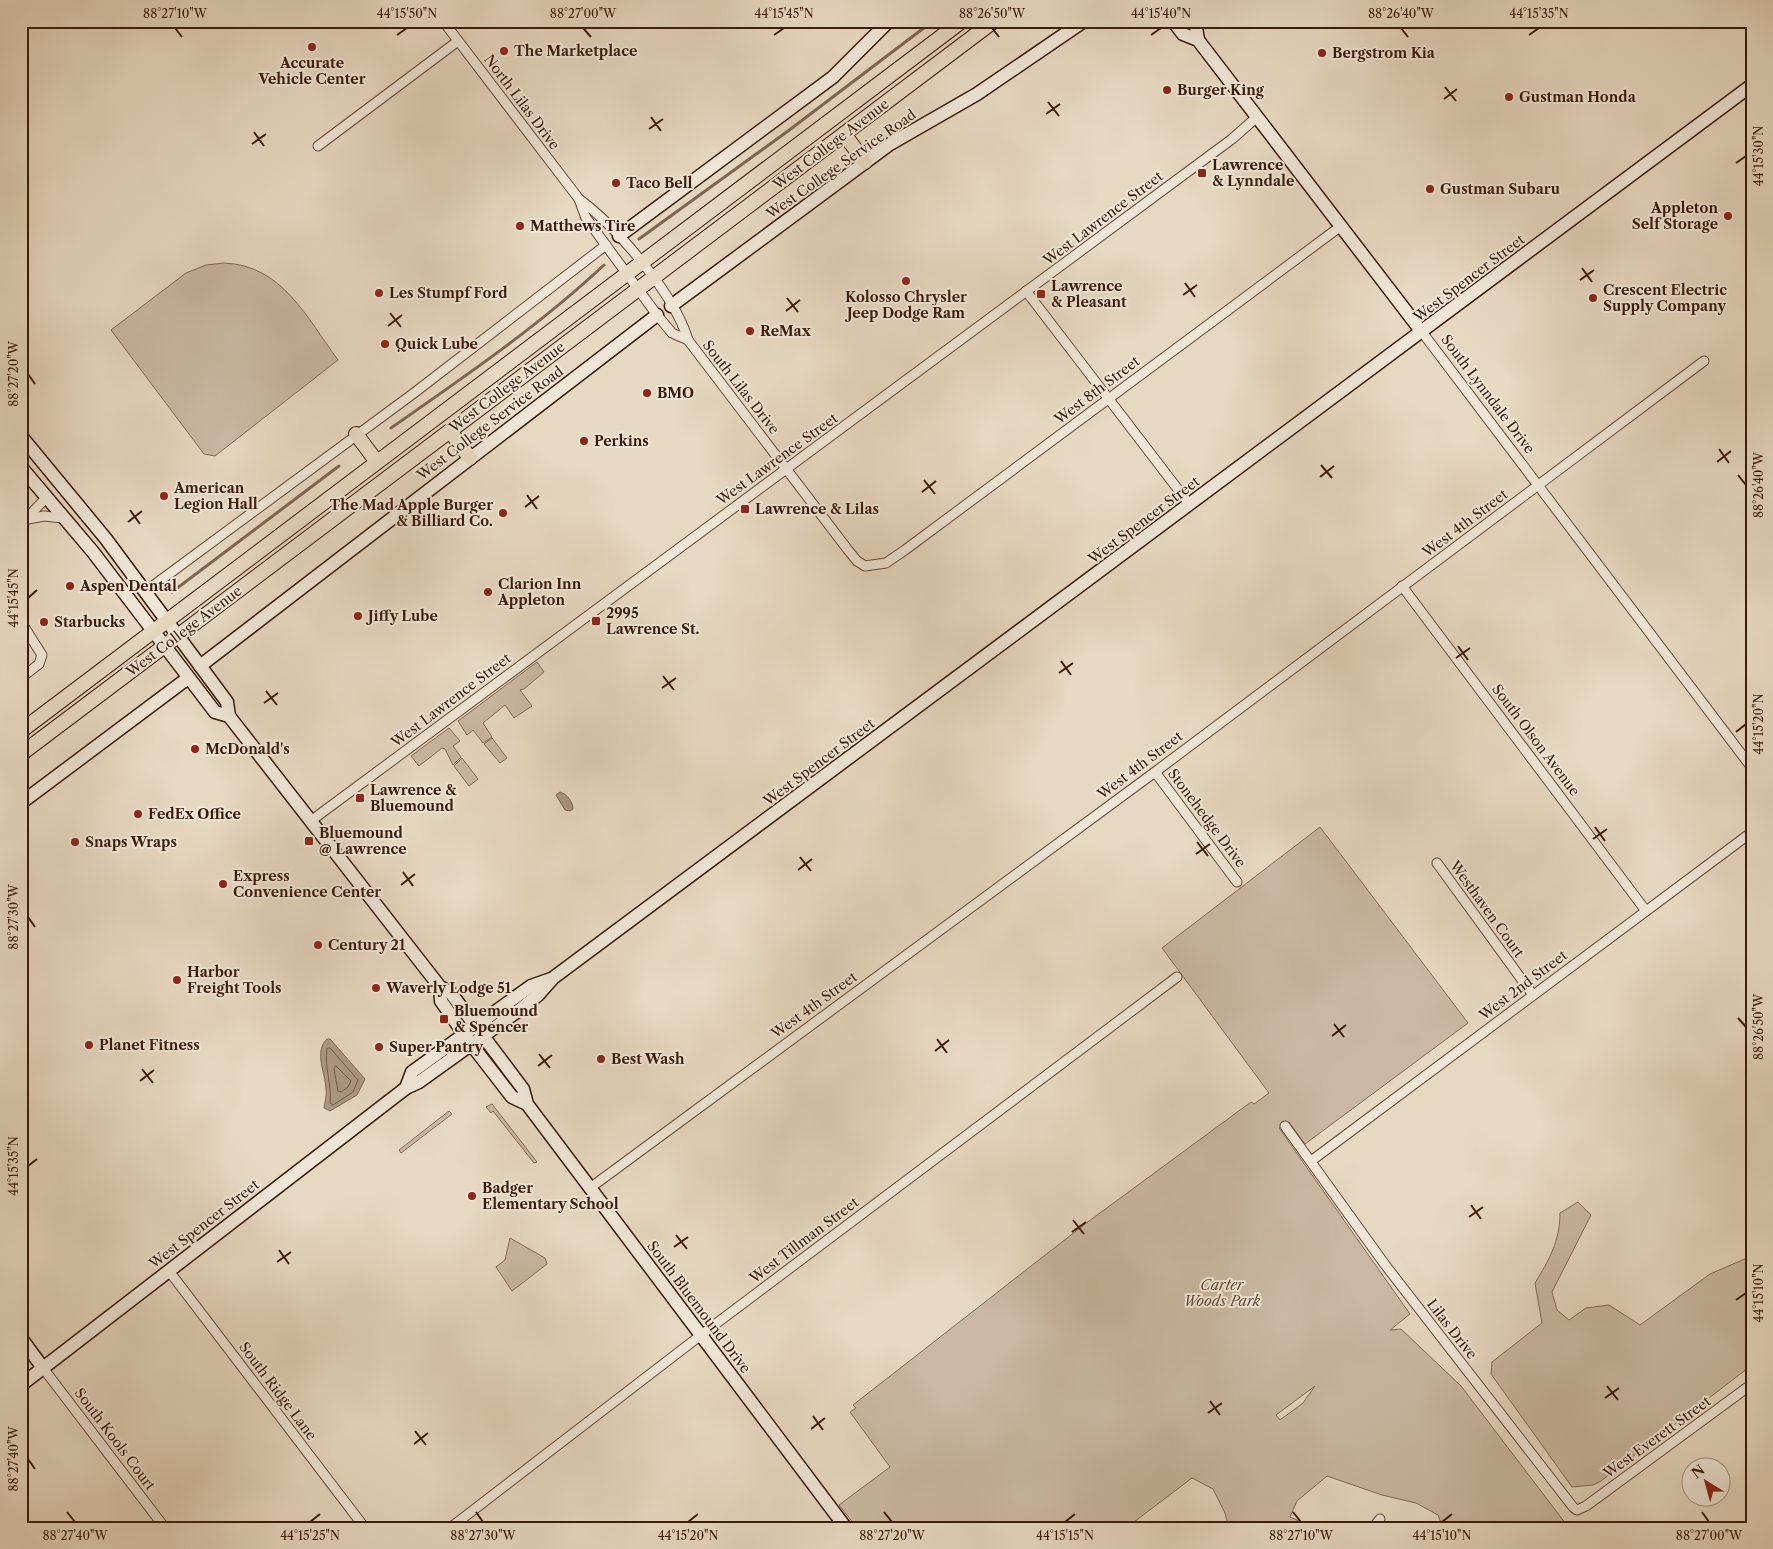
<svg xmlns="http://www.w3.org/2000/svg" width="1773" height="1549" viewBox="0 0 1773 1549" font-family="'Libre Caslon Text',serif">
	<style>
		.green { fill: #cab8a2; stroke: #826a56; fill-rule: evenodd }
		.water { fill: #ac9883; stroke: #7e6653 }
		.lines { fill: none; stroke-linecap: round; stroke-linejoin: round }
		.shore { stroke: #735a46; stroke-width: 1 }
		.stream { stroke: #7e6653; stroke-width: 3 }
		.street-casing { stroke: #654a38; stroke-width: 11 }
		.secondary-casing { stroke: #3a1b0a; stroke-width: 15 }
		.primary-casing { stroke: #3a1b0a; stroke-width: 16 }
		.street { stroke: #efe6d7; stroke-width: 9 }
		.secondary { stroke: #efe6d7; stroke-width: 12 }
		.primary { stroke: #e7d8c1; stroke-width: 14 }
		.ticks { fill: none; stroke: #3a1b0a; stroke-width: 2 }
		.poi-dot { fill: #8f2418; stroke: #efe6d7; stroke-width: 2 }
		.labels { text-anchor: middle; stroke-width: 4; stroke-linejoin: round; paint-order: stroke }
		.poi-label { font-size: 14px; font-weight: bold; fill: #3a1b0a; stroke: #efe6d7; text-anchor: start }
		.street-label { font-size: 14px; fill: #3a1b0a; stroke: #efe6d7 }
		.park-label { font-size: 14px; font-style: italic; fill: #654a38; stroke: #efe6d7 }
		.neatline { fill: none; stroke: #3a1b0a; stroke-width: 2 }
		.ticks-label { font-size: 12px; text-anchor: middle; fill: #3a1b0a }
	</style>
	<rect width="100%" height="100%" fill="#e7d8c1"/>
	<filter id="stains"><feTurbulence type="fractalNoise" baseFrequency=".004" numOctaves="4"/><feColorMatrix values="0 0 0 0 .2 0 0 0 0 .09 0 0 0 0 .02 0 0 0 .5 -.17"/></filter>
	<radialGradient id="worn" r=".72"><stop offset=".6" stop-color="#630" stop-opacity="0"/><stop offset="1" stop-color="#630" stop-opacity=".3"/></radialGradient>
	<g class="green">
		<path d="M 224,263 C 282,265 307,318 338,360 L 215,456 L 204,454 L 111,330 L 186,273 L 206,265 Z"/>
		<polygon points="537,662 544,672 524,689 520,690 532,706 514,718 505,705 483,723 492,737 483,743 473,730 467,735 458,721"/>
		<polygon points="449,728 460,741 453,746 461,757 453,765 445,749 442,748 419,766 411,756"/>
		<polygon points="492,738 507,758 500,763 484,744"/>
		<polygon points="462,758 478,779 469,786 454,766"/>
		<path d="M 1320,827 L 1468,1023 L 1305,1144 L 1289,1122 L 1279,1128 L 1410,1314 L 1390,1330 L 1401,1329 L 1461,1386 L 1569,1528 L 1443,1528 L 1438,1515 L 1416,1503 L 1382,1495 L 1327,1476 L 1297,1501 L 1290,1517 L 1315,1528 L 1229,1528 L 1225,1513 L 1213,1489 L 1192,1478 L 1126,1528 L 857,1528 L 839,1505 L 890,1467 L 850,1412 L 856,1408 L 853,1405 L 1085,1224 L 1251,1102 L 1254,1104 L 1269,1093 L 1162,948 ZM 1315,1386 L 1303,1403 L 1280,1420 L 1276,1415 Z"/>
		<polygon points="492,1104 537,1162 534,1163 493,1111 491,1113 486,1107"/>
		<polygon points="449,1111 452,1114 401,1153 399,1150"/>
		<path d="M 1578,1202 L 1591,1215 L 1552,1292 L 1557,1310 L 1569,1320 L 1586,1308 L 1609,1305 L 1640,1325 L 1710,1274 L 1747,1258 L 1752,1265 L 1752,1365 L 1601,1481 L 1593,1485 L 1572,1487 L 1491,1374 L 1492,1362 L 1542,1323 L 1535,1283 C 1549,1260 1560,1241 1560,1213 Z"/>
		<polygon points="510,1238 545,1258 547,1264 512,1291 496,1267 505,1260"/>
	</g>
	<g class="water">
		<path d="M 560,792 C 567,794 573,802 573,809 L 570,811 L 565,810 L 556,795 Z"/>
		<path d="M 327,1039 L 330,1039 L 365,1079 L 357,1095 L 330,1111 L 324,1108 C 325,1102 327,1095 326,1088 C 325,1073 314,1051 327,1039 Z"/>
	</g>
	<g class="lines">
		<g class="shore">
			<path d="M 330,1048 L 358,1080 L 353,1092 L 333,1105 L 330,1103 C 332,1084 324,1067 327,1049 Z"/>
			<polygon points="336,1066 351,1081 348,1087 341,1092 338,1091 334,1069"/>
		</g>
		<g class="stream">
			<polyline points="639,239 788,131 933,21"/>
			<path d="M 391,428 C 464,377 539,326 604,265"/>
			<polyline points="172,592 339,466"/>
		</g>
		<defs>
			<g id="street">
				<path d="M 443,21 L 579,199 C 617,227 675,295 688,340 L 848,550 L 857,561 L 865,566 L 886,563 L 905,550 L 1341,226"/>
				<polyline points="318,146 458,41"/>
				<polyline points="579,199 586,218 657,315 672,333 688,340"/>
				<polyline points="1026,291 1190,505"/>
				<polyline points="1422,332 1752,768"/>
				<polyline points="28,519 44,516 63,518"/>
				<polyline points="21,524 46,498"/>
				<polyline points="1402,586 1646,911"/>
				<polyline points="146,591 414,393 606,245"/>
				<polyline points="21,622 42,655 39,664 21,678"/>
				<polyline points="1155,772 1237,882"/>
				<polyline points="312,820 1232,139 1257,117"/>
				<polyline points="1437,863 1533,995"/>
				<polyline points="1285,1126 1386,1266 1573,1507 1577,1510 1586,1506 1752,1384"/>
				<polyline points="1311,1161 1752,832"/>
				<polyline points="590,1188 1155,772 1704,361"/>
				<polyline points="169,1271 365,1528"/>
				<polyline points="43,1368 165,1528"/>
				<polyline points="450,1528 701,1335 1177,977"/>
				<polyline points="1373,1528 1380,1519"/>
			</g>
			<g id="secondary">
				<polyline points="1173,21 1183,34 1198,40 1422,332"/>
				<polyline points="1195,21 1198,40"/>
				<polyline points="619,236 833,77 889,21"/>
				<polyline points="671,306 890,144 977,94 1084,21"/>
				<polyline points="21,436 106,539 227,702 229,716 440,987 450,992 523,1089 527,1104 846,1528"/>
				<polyline points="21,467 93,552 215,712 229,716"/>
				<polyline points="200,666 657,315"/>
				<polyline points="21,803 188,678"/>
				<polyline points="440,987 441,1001 471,1044 512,1097 527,1104"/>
				<polyline points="406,1088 412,1072 531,986 551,979"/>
				<polyline points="21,1338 43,1368"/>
				<polyline points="21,1385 406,1088 419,1082 522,1008 538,995 553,978 1752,85"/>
			</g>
			<g id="primary">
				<polyline points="844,134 865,162"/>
				<polyline points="450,431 470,458"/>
				<polyline points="356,434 377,462"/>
				<polyline points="21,731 962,21"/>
				<polyline points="21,754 994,21"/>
			</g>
		</defs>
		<use href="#street" class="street-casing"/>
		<use href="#secondary" class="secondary-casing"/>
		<use href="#primary" class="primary-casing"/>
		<use href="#street" class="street"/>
		<use href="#secondary" class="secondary"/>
		<use href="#primary" class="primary"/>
	</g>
	<path class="ticks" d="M 175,28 L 182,37M 583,28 L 591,37M 992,28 L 999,37M 1401,28 L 1408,37M 397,35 L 407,28M 774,35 L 784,28M 1151,35 L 1161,28M 1529,35 L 1539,28M 1445,87 L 1456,101M 1444,99 L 1457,89M 1048,102 L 1059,116M 1046,114 L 1060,104M 651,117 L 661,131M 649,129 L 663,119M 254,132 L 264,146M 252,144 L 266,134M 1736,163 L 1746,156M 1582,268 L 1592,282M 1580,280 L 1594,270M 1185,283 L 1195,297M 1183,295 L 1197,285M 787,298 L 798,312M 786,311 L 800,300M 390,313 L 401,327M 388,326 L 402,315M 28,374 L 35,384M 1719,449 L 1729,463M 1717,462 L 1731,451M 1321,465 L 1332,478M 1738,475 L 1746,485M 1320,477 L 1334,466M 924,480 L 935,494M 922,492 L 936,481M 527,495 L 537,509M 525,507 L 539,496M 130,510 L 140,524M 128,522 L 142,511M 28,598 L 37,590M 1458,646 L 1468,660M 1456,658 L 1470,648M 1061,661 L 1071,675M 1059,673 L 1073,663M 663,676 L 674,690M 662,688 L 676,678M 266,691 L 277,705M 264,703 L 278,693M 1736,732 L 1746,724M 1595,827 L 1605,841M 1593,839 L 1607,829M 1197,842 L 1208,856M 1196,854 L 1210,844M 800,857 L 811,871M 798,870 L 812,859M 403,872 L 413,886M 401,885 L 415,874M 28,917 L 35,927M 1738,1018 L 1746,1027M 1334,1024 L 1344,1037M 1332,1036 L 1346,1025M 937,1039 L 947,1053M 935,1051 L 949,1040M 539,1054 L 550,1068M 538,1066 L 552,1055M 142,1069 L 153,1083M 140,1081 L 154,1070M 28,1166 L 37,1159M 1471,1205 L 1481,1219M 1469,1217 L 1483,1207M 1073,1220 L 1084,1234M 1072,1232 L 1086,1222M 676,1235 L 687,1249M 674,1247 L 688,1237M 279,1250 L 289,1264M 277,1262 L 291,1252M 1736,1300 L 1746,1293M 1607,1386 L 1618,1400M 1605,1398 L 1619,1388M 1210,1401 L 1220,1415M 1208,1413 L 1222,1403M 813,1416 L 823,1430M 811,1429 L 825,1418M 415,1431 L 426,1445M 414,1444 L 428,1433M 28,1459 L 35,1469M 67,1512 L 75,1522M 476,1512 L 483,1522M 884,1512 L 892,1522M 1293,1512 L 1301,1522M 1702,1512 L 1709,1522M 310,1522 L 320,1514M 688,1522 L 698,1514M 1065,1522 L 1075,1514M 1442,1522 L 1452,1514"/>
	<g class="poi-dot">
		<circle cx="312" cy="47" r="5"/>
		<circle cx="504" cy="51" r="5"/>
		<circle cx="1322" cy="53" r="5"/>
		<circle cx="1167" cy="90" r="5"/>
		<circle cx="1509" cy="97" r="5"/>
		<rect x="1197" y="168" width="10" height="10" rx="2.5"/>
		<circle cx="616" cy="183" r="5"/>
		<circle cx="1430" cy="189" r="5"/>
		<circle cx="1728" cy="216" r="5"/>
		<circle cx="520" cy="226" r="5"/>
		<circle cx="906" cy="281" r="5"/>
		<circle cx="379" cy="293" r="5"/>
		<rect x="1036" y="289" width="10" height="10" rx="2.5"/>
		<circle cx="1593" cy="298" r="5"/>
		<circle cx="750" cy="331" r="5"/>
		<circle cx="385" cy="344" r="5"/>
		<circle cx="647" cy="393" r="5"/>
		<circle cx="584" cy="441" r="5"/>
		<circle cx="164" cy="496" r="5"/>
		<rect x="740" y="504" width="10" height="10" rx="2.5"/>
		<circle cx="503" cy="513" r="5"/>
		<circle cx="70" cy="586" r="5"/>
		<circle cx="488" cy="592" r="5"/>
		<circle cx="358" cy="616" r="5"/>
		<rect x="591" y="616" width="10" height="10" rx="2.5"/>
		<circle cx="44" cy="622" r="5"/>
		<circle cx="195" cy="749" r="5"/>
		<rect x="355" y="793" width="10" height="10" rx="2.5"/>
		<circle cx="138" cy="814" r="5"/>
		<rect x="304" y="836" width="10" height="10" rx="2.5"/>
		<circle cx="75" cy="842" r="5"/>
		<circle cx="223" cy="884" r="5"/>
		<circle cx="318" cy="945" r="5"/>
		<circle cx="177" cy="980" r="5"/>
		<circle cx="376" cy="988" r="5"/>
		<rect x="439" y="1014" width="10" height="10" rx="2.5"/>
		<circle cx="89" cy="1045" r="5"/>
		<circle cx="379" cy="1047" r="5"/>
		<circle cx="601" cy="1059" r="5"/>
		<circle cx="472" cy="1196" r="5"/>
	</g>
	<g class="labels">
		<g class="poi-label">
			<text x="514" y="56">The Marketplace</text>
			<text x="1332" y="58">Bergstrom Kia</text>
			<text x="312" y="68" text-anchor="middle">Accurate<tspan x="312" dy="16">Vehicle Center</tspan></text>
			<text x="1177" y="95">Burger King</text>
			<text x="1519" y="102">Gustman Honda</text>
			<text x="1212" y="170">Lawrence<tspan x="1212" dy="16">&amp; Lynndale</tspan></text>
			<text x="626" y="188">Taco Bell</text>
			<text x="1440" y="194">Gustman Subaru</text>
			<text x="1718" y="213" text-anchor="end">Appleton<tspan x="1718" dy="16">Self Storage</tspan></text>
			<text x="530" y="231">Matthews Tire</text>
			<text x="1051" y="291">Lawrence<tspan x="1051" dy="16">&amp; Pleasant</tspan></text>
			<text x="1603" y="295">Crescent Electric<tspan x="1603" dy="16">Supply Company</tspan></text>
			<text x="389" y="298">Les Stumpf Ford</text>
			<text x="906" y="302" text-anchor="middle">Kolosso Chrysler<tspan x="906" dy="16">Jeep Dodge Ram</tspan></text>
			<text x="760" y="336">ReMax</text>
			<text x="395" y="349">Quick Lube</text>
			<text x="657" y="398">BMO</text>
			<text x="594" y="446">Perkins</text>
			<text x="174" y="493">American<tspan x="174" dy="16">Legion Hall</tspan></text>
			<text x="493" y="510" text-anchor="end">The Mad Apple Burger<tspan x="493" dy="16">&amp; Billiard Co.</tspan></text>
			<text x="755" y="514">Lawrence &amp; Lilas</text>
			<text x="498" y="589">Clarion Inn<tspan x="498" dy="16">Appleton</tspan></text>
			<text x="80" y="591">Aspen Dental</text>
			<text x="606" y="618">2995<tspan x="606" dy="16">Lawrence St.</tspan></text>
			<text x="368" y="621">Jiffy Lube</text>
			<text x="54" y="627">Starbucks</text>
			<text x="205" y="754">McDonald's</text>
			<text x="370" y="795">Lawrence &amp;<tspan x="370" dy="16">Bluemound</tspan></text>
			<text x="148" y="819">FedEx Office</text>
			<text x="319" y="838">Bluemound<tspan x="319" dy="16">@ Lawrence</tspan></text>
			<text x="85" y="847">Snaps Wraps</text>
			<text x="233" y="881">Express<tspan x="233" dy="16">Convenience Center</tspan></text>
			<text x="328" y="950">Century 21</text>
			<text x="187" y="977">Harbor<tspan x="187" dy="16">Freight Tools</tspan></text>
			<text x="386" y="993">Waverly Lodge 51</text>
			<text x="454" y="1016">Bluemound<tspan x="454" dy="16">&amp; Spencer</tspan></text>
			<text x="99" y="1050">Planet Fitness</text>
			<text x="389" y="1052">Super Pantry</text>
			<text x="611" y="1064">Best Wash</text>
			<text x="482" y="1193">Badger<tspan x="482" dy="16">Elementary School</tspan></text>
		</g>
		<g class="street-label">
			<text transform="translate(522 102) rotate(53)" y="5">North Lilas Drive</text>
			<text transform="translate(831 144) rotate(-37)" y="5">West College Avenue</text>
			<text transform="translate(841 164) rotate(-35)" y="5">West College Service Road</text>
			<text transform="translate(1103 218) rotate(-37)" y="5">West Lawrence Street</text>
			<text transform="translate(1469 278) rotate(-37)" y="5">West Spencer Street</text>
			<text transform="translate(507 387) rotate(-37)" y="5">West College Avenue</text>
			<text transform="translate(741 387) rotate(52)" y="5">South Lilas Drive</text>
			<text transform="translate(1097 390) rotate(-37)" y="5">West 8th Street</text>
			<text transform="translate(1488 394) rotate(53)" y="5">South Lynndale Drive</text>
			<text transform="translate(490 423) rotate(-37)" y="5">West College Service Road</text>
			<text transform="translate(777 459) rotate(-36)" y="5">West Lawrence Street</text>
			<text transform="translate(1144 520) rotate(-37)" y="5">West Spencer Street</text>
			<text transform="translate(1465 523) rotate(-37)" y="5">West 4th Street</text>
			<text transform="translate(184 631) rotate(-37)" y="5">West College Avenue</text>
			<text transform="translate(451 700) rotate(-37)" y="5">West Lawrence Street</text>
			<text transform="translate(1536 740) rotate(53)" y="5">South Olson Avenue</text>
			<text transform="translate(819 762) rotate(-37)" y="5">West Spencer Street</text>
			<text transform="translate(1140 765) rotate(-37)" y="5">West 4th Street</text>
			<text transform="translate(1207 818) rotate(53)" y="5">Stonehedge Drive</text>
			<text transform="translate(1487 909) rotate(54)" y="5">Westhaven Court</text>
			<text transform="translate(1523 985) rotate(-37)" y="5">West 2nd Street</text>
			<text transform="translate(814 1005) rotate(-36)" y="5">West 4th Street</text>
			<text transform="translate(204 1224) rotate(-38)" y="5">West Spencer Street</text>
			<text transform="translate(804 1240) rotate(-37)" y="5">West Tillman Street</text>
			<text transform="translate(699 1307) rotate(53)" y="5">South Bluemound Drive</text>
			<text transform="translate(1452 1329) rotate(52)" y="5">Lilas Drive</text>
			<text transform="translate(278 1391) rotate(53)" y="5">South Ridge Lane</text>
			<text transform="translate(1657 1437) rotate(-36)" y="5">West Everett Street</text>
			<text transform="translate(115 1439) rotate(53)" y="5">South Kools Court</text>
		</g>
		<g class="park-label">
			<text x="1222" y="1290">Carter<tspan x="1222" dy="16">Woods Park</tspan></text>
		</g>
	</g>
	<rect width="1773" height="1549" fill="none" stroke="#e7d8c1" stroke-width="55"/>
	<g transform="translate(1706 1482) rotate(323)"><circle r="24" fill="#efe6d7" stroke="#a79585"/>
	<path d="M0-4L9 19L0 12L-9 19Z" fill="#8f2418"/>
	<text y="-8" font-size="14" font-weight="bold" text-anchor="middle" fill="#3a1b0a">N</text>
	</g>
	<rect x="28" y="28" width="1718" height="1494" class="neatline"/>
	<g class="ticks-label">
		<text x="175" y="18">88°27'10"W</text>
		<text x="407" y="18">44°15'50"N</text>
		<text x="583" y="18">88°27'00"W</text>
		<text x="784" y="18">44°15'45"N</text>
		<text x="992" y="18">88°26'50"W</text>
		<text x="1161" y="18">44°15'40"N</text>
		<text x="1401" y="18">88°26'40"W</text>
		<text x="1539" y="18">44°15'35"N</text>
		<text transform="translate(1759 156) rotate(-90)" y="4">44°15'30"N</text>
		<text transform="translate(14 374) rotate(-90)" y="4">88°27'20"W</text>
		<text transform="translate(1759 485) rotate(-90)" y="4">88°26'40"W</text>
		<text transform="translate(14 598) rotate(-90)" y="4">44°15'45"N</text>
		<text transform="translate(1759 724) rotate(-90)" y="4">44°15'20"N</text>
		<text transform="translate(14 917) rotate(-90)" y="4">88°27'30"W</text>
		<text transform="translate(1759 1027) rotate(-90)" y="4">88°26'50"W</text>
		<text transform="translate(14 1166) rotate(-90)" y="4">44°15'35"N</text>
		<text transform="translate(1759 1293) rotate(-90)" y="4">44°15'10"N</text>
		<text transform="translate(14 1459) rotate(-90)" y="4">88°27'40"W</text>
		<text x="75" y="1540">88°27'40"W</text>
		<text x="310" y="1540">44°15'25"N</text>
		<text x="483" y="1540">88°27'30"W</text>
		<text x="688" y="1540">44°15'20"N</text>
		<text x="892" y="1540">88°27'20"W</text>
		<text x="1065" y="1540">44°15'15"N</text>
		<text x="1301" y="1540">88°27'10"W</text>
		<text x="1442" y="1540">44°15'10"N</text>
		<text x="1709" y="1540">88°27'00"W</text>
	</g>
	<rect width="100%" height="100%" filter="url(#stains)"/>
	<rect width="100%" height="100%" fill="url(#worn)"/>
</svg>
